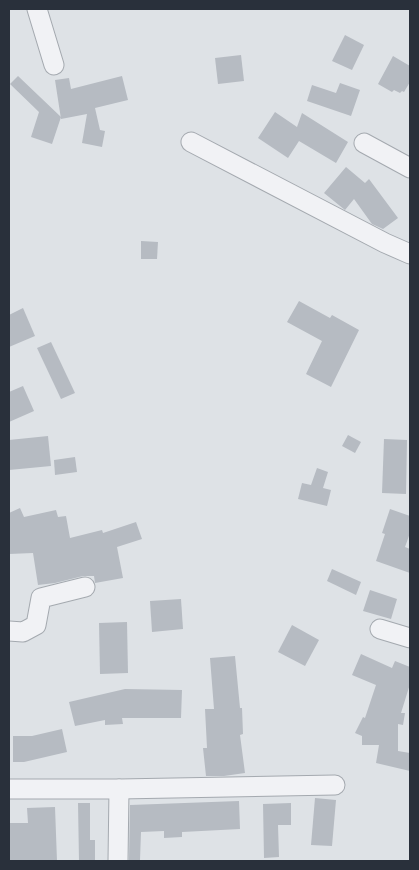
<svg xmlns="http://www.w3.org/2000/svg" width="419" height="870" viewBox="0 0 419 870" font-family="'Varela Round',sans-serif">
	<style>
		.building { fill: #b6bbc2 }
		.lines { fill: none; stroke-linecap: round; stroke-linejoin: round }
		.minor-casing { stroke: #a4a9af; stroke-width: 21 }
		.minor { stroke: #f1f2f5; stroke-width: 19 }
	</style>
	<rect width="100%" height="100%" fill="#dee2e6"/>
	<g class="building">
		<polygon points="345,35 364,45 352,70 332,61"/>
		<polygon points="241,55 244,81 218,84 215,58"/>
		<polygon points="393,56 410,66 410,82 404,92 402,91 400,93 394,90 392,92 378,84"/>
		<polygon points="18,76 61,117 52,144 31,137 39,112 10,84"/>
		<polygon points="122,76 128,100 95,108 100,130 105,131 102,147 82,143 87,114 61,119 55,80 69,78 71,89"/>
		<polygon points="340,83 360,90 351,116 307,101 312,85 336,93"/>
		<polygon points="275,112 297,127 302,113 348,142 336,163 299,141 288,158 258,138"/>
		<polygon points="346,167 365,183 369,179 398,218 383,229 372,224 354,199 345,210 324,193"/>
		<polygon points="141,241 158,242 157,259 141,259"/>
		<polygon points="299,301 330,318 332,315 359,330 331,387 306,374 322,341 287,322"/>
		<polygon points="23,308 35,336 9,347 9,315"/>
		<polygon points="51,342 75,393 61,399 37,348"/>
		<polygon points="23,386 34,411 9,422 9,392"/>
		<polygon points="348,435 361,442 355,453 342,446"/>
		<polygon points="48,436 51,466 9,470 9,440"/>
		<polygon points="384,439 407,440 406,494 382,493"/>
		<polygon points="75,457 77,472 55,475 54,460"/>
		<polygon points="317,468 328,472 323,488 331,490 327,506 298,499 302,483 311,485"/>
		<polygon points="20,508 24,517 56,510 58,517 66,516 70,538 102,530 103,533 136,522 142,539 117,547 123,578 95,583 94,576 83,576 55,583 38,585 33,553 9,554 9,513"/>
		<polygon points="390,509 410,516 410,533 405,547 410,549 410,573 376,561 385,534 382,533"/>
		<polygon points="332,569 361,582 356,595 327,581"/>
		<polygon points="370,590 397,599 391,619 363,611"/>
		<polygon points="181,599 183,629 152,632 150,601"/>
		<polygon points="127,622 128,673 100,674 99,623"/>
		<polygon points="292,625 319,640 305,666 278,652"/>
		<polygon points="361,654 392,668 395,661 410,667 410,684 401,713 405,713 403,725 398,724 398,751 410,753 410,771 376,763 379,745 362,745 362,736 355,733 363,717 365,718 376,685 352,675"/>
		<polygon points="235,656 240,708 242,708 243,734 240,735 245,773 224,776 206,776 203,748 207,748 205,709 214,709 210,658"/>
		<polygon points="125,689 182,690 181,718 122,718 123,724 105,725 105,720 75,726 69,702"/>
		<polygon points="62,729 67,752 24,762 13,762 13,736 32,736"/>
		<polygon points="315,798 336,800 332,846 311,845"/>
		<polygon points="239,801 240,829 182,832 182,837 164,838 164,831 141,832 140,860 129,860 130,805"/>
		<polygon points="78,803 90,803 90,840 95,840 95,861 79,861"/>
		<polygon points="291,803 291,825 278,825 279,857 264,858 263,804"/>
		<polygon points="55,807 57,861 9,860 9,823 28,823 27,808"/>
	</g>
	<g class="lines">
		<defs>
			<g id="minor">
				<polyline points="37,9 54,65"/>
				<polyline points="191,142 385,243 410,254"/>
				<polyline points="364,143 410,168"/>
				<polyline points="380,629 410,638"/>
				<polyline points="9,631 23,632 36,625 41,598 85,587"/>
				<polyline points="9,789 119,789 335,785"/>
				<polyline points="118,861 119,789"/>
			</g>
		</defs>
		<use href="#minor" class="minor-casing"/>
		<use href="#minor" class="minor"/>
	</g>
	<rect width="419" height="870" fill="none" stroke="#29303b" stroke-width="20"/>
</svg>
